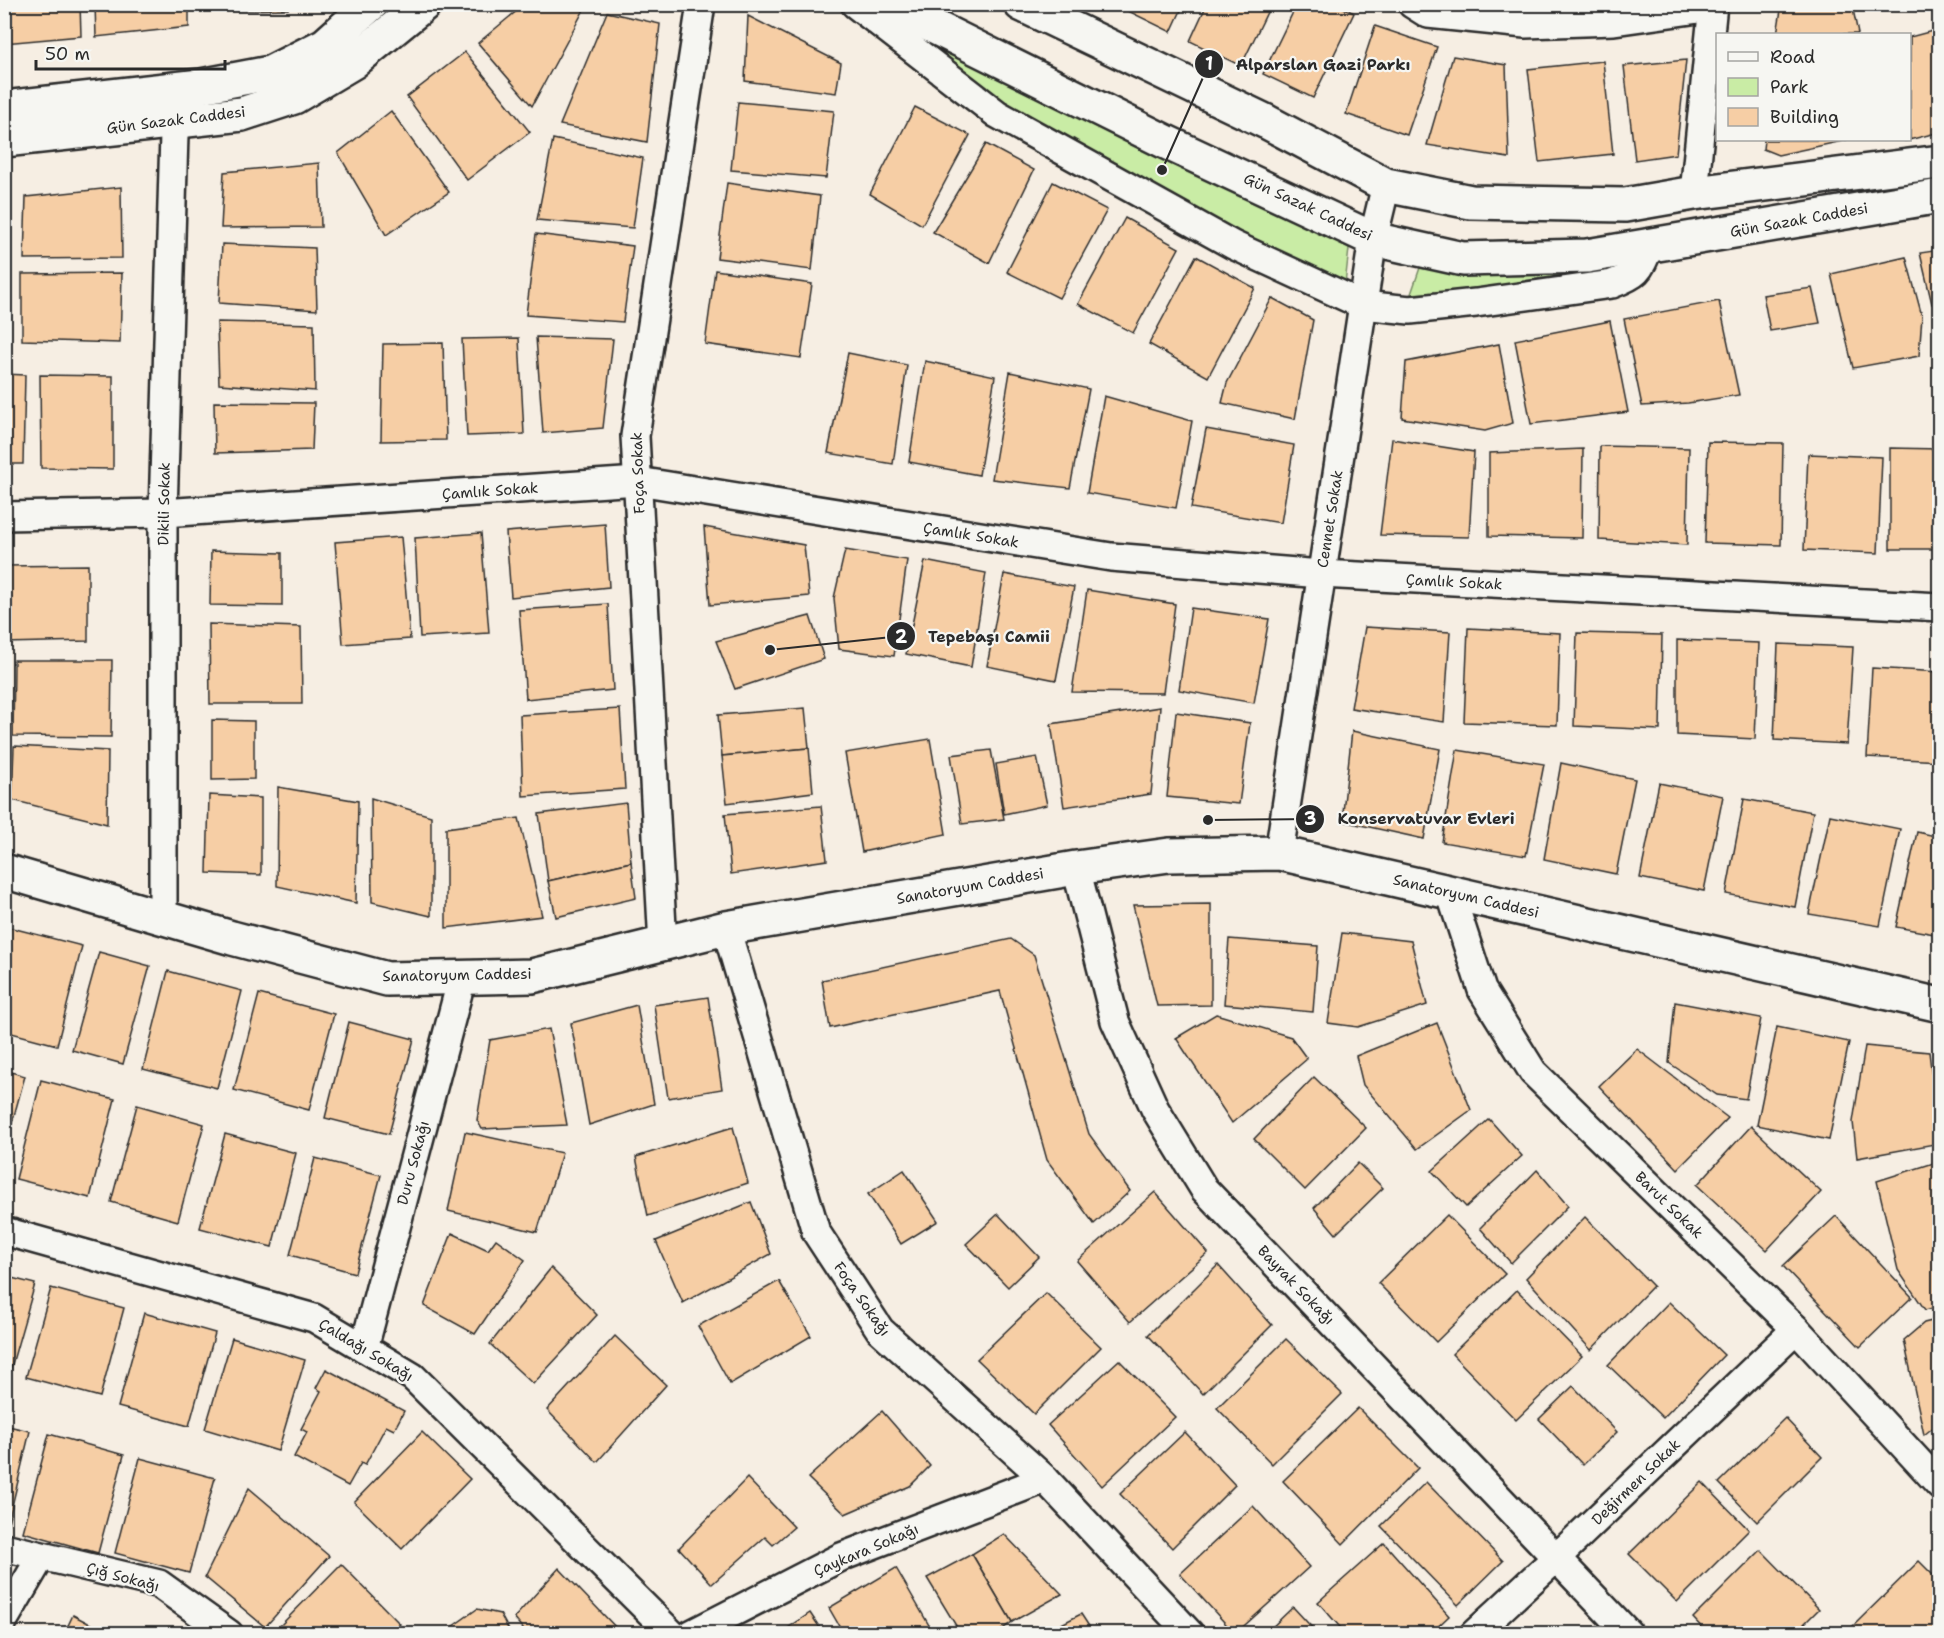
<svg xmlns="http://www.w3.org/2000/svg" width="1944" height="1638" viewBox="0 0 1944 1638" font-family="'Shantell Sans',sans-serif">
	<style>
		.green { fill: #c9eca5; stroke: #7a8c68; stroke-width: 1.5 }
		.building { fill: #f6cea5; stroke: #2b2b2b; stroke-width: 1.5 }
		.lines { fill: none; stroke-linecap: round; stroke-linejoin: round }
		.minor-casing { stroke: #2b2b2b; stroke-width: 32 }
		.major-casing { stroke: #2b2b2b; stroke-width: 38 }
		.minor { stroke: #f6f6f2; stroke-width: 27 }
		.major { stroke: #f6f6f2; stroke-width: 33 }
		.labels { text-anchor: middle; stroke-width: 4.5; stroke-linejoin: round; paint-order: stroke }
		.street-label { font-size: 15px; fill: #2b2b2b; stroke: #f6f6f2 }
		.leader { fill: none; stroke: #2b2b2b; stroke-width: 2 }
		.callout-dot { fill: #2b2b2b; stroke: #f6f6f2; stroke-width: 2 }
		.mark-label { font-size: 18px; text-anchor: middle; font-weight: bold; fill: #fff }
		.callout-label { font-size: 16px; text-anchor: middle; font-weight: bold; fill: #2b2b2b; stroke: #f6f6f2; stroke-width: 4.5; stroke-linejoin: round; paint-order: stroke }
	</style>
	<rect width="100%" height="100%" fill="#f6eee3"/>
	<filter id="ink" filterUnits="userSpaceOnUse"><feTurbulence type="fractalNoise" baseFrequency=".0167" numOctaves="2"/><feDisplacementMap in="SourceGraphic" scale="12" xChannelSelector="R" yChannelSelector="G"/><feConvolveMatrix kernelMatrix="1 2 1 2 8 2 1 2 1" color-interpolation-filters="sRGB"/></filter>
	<g filter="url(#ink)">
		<g class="green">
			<polygon points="920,33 1350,240 1345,284 1227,228 1014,113 918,42"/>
			<polygon points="1423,259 1631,266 1610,269 1606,280 1411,294"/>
		</g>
		<g class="building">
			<polygon points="4,4 80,4 81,36 4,43"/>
			<polygon points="95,4 189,4 189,27 96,37"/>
			<polygon points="207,4 287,4 288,9 207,11"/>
			<polygon points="525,4 587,4 532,106 478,43"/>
			<polygon points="1124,4 1184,4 1171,32 1122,8"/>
			<polygon points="1207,4 1271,4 1241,66 1190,41"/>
			<polygon points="1297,4 1336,4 1354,13 1313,98 1263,74"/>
			<polygon points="1782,4 1852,4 1858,34 1777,34"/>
			<polygon points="607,12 660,24 647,142 560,125"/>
			<polygon points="748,16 841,63 836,93 745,81"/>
			<polygon points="1375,26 1437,47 1407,135 1346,114"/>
			<polygon points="1940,29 1940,132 1905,141 1905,140 1910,140 1910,37"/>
			<polygon points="465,52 530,132 467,180 407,97"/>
			<polygon points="1453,56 1506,65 1509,158 1427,145"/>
			<polygon points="1686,60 1676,154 1635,160 1624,66"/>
			<polygon points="1603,61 1613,154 1539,162 1528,69"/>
			<polygon points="738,102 834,111 826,178 731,170"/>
			<polygon points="915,107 970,135 922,225 870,194"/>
			<polygon points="391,111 449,192 386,235 338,153"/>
			<polygon points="553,139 643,158 633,228 537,220"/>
			<polygon points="1764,140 1847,140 1778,155 1763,149"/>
			<polygon points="986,144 1034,170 989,263 933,232"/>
			<polygon points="319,163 321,227 221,228 224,172"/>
			<polygon points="1053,182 1107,210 1059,298 1007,272"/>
			<polygon points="727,183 820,196 812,270 717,258"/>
			<polygon points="121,187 122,258 24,259 26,197"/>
			<polygon points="1125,218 1179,248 1133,333 1078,304"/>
			<polygon points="536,234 633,246 623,322 526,315"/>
			<polygon points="222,244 315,248 317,310 219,303"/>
			<polygon points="1940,250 1940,304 1932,304 1920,253"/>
			<polygon points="1196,256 1255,288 1208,377 1149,344"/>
			<polygon points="1906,257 1922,316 1919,356 1853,368 1831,274"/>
			<polygon points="715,270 812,284 801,358 705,344"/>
			<polygon points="122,273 120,343 22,340 22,274"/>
			<polygon points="1812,288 1820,323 1770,331 1763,295"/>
			<polygon points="1272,298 1313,320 1295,419 1222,403 1227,383"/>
			<polygon points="1719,301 1739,395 1688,403 1642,406 1624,319"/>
			<polygon points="1610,321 1628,412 1531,424 1515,340"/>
			<polygon points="217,322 314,324 315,391 219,384"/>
			<polygon points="536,337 613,339 603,428 543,433"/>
			<polygon points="519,338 524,434 467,436 462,339"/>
			<polygon points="443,343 446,440 381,441 383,344"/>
			<polygon points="1499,344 1513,423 1485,431 1402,418 1406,362"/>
			<polygon points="848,353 907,365 893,464 828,453"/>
			<polygon points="925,361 995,376 979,475 909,462"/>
			<polygon points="1010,372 1089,389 1070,488 992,479"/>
			<polygon points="4,374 25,375 23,464 4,464"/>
			<polygon points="40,375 113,376 113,469 41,468"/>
			<polygon points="1104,396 1192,421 1176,508 1087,493"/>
			<polygon points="214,402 314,403 312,450 215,453"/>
			<polygon points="1206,429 1294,445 1281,523 1191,508"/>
			<polygon points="1392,439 1474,452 1469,537 1380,535"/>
			<polygon points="1708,442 1783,443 1781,545 1705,543"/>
			<polygon points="1600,446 1689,448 1687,545 1599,540"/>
			<polygon points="1890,448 1940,449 1940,549 1890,549"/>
			<polygon points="1583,449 1582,538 1489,536 1489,453"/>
			<polygon points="1808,454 1882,457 1878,553 1804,550"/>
			<polygon points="605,524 609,587 511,597 506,532"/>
			<polygon points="704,527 804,545 809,596 710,605"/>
			<polygon points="481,533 489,633 420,637 415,538"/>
			<polygon points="401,537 410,639 343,644 335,542"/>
			<polygon points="845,550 907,560 894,656 839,649 834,598"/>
			<polygon points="211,551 282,553 282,606 210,605"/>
			<polygon points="925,561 986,573 971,667 906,654"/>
			<polygon points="88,565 88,641 4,643 4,566"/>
			<polygon points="1004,574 1074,587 1056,680 987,666"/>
			<polygon points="1087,590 1175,604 1163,693 1072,692"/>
			<polygon points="608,604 613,690 526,699 519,610"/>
			<polygon points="1191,608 1269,619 1254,703 1179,690"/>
			<polygon points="810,616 824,659 735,689 716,641"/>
			<polygon points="209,624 301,627 302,704 210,704"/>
			<polygon points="1365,627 1450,632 1444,722 1351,708"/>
			<polygon points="1468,628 1560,633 1557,725 1464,722"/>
			<polygon points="1577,633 1662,635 1660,730 1574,726"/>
			<polygon points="1677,640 1759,643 1755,739 1677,735"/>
			<polygon points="1778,644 1853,647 1847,744 1774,740"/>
			<polygon points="14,660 112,660 111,737 13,736"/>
			<polygon points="1872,668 1940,672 1940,761 1867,757"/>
			<polygon points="1160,707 1151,794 1064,807 1051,724"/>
			<polygon points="805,708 809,748 722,756 718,715"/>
			<polygon points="620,709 625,789 523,796 520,715"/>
			<polygon points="1176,712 1250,723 1239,804 1167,797"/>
			<polygon points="212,720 254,721 254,779 212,780"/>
			<polygon points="1352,731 1440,749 1424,839 1342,821"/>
			<polygon points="930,739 946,834 862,852 845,753"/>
			<polygon points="14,746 108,751 107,824 12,800"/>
			<polygon points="809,748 813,792 727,803 722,756"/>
			<polygon points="991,750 1004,819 962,824 951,755"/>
			<polygon points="1457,750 1544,764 1526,856 1442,842"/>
			<polygon points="1037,757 1047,805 1004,814 996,764"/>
			<polygon points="1561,763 1635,779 1616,874 1544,859"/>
			<polygon points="1659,783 1723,796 1704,891 1640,878"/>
			<polygon points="278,787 358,801 356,903 277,886"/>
			<polygon points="209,795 261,798 261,875 207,873"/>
			<polygon points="371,798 431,816 431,916 372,902"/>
			<polygon points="1744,799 1813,812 1795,907 1726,894"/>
			<polygon points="626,803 631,862 548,881 539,814"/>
			<polygon points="821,806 827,860 731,874 725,814"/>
			<polygon points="1830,815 1900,829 1880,926 1809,914"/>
			<polygon points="519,818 542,916 446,928 446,828"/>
			<polygon points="1917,832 1940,837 1940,935 1896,927"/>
			<polygon points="631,862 636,898 556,917 548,881"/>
			<polygon points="1211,904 1211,1005 1157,1006 1133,905"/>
			<polygon points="4,926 82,946 57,1045 4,1031"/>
			<polygon points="1342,933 1411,941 1427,1005 1358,1027 1328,1023"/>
			<polygon points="1011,939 1034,955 1089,1134 1130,1191 1094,1224 1047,1160 1000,991 830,1028 822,980"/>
			<polygon points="1229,939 1318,946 1313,1012 1224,1004"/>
			<polygon points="99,952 150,966 123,1064 72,1050"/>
			<polygon points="168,971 242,991 217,1088 143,1069"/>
			<polygon points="259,994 334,1014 309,1110 234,1090"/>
			<polygon points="708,997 722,1089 668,1098 654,1005"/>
			<polygon points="1675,1002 1761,1018 1746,1099 1717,1095 1669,1063"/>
			<polygon points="637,1005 654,1104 589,1125 571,1023"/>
			<polygon points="1216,1014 1291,1037 1307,1059 1232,1123 1176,1038"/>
			<polygon points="349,1022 414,1039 389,1134 325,1118"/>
			<polygon points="1437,1023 1471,1110 1417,1149 1363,1085 1356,1056"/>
			<polygon points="1777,1027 1849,1042 1829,1140 1757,1125"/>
			<polygon points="549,1029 567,1125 482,1129 477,1120 490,1040"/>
			<polygon points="1865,1046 1929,1052 1940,1143 1857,1158 1853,1122"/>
			<polygon points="1637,1049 1728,1118 1678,1169 1599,1086"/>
			<polygon points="4,1070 25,1076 4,1152"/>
			<polygon points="1314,1077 1366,1128 1305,1190 1254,1139"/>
			<polygon points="41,1080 115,1099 90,1198 16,1179"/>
			<polygon points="137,1105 204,1124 178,1221 111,1202"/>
			<polygon points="1489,1119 1522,1156 1466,1207 1432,1171"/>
			<polygon points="1751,1126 1821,1192 1767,1250 1697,1185"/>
			<polygon points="733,1127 748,1183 648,1216 636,1157"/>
			<polygon points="465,1132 562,1153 537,1232 448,1211"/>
			<polygon points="225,1134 296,1153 272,1247 200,1228"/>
			<polygon points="315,1158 381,1175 355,1273 290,1255"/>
			<polygon points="1940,1161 1940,1306 1925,1310 1898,1270 1877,1181"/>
			<polygon points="1358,1163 1383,1188 1336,1234 1314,1208"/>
			<polygon points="904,1170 938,1221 901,1244 868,1194"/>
			<polygon points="1537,1170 1568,1206 1511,1263 1480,1228"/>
			<polygon points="1155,1192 1208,1253 1130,1322 1077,1261"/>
			<polygon points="751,1202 771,1254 683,1303 656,1241"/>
			<polygon points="998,1214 1039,1257 1008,1287 966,1244"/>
			<polygon points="1447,1215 1505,1274 1436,1342 1378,1283"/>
			<polygon points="1836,1216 1912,1297 1860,1347 1783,1266"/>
			<polygon points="1585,1217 1653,1286 1591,1350 1526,1278"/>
			<polygon points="452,1233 488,1250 496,1239 525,1260 475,1334 424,1306"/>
			<polygon points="1218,1265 1272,1325 1203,1394 1148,1335"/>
			<polygon points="551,1268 597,1315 533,1384 490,1344"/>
			<polygon points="4,1276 35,1284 9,1375 4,1374"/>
			<polygon points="779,1281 811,1336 730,1384 698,1326"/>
			<polygon points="51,1288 124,1308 100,1397 26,1377"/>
			<polygon points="1517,1290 1582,1356 1516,1420 1452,1354"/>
			<polygon points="1046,1293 1101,1347 1034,1414 977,1359"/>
			<polygon points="1669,1302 1724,1355 1663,1418 1608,1365"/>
			<polygon points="144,1313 215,1333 189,1426 118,1407"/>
			<polygon points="1940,1319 1940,1422 1924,1435 1904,1340 1924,1323"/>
			<polygon points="615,1336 666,1385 597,1462 547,1410"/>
			<polygon points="232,1338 305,1360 278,1451 205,1429"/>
			<polygon points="1286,1339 1342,1394 1272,1464 1217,1408"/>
			<polygon points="1119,1360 1175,1417 1102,1486 1048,1425"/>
			<polygon points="326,1369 404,1411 394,1430 386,1426 365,1465 361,1463 348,1486 294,1457 307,1432 301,1429 321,1391 316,1388"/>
			<polygon points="1573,1386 1617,1432 1583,1465 1539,1419"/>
			<polygon points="1358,1408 1418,1468 1343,1544 1283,1481"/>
			<polygon points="882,1411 930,1466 910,1486 845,1514 808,1478"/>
			<polygon points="1785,1418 1822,1457 1757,1522 1719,1483"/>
			<polygon points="4,1425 30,1431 7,1527 4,1527"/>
			<polygon points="422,1432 470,1479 402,1549 354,1502"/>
			<polygon points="1185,1432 1235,1485 1172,1548 1120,1494"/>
			<polygon points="49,1434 124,1455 98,1553 23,1532"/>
			<polygon points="140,1458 215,1478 189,1573 115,1553"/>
			<polygon points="747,1478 794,1527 773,1545 765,1537 712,1584 679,1548"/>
			<polygon points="1426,1482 1503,1561 1458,1605 1381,1526"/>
			<polygon points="1702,1482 1749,1530 1677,1602 1629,1554"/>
			<polygon points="249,1488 329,1556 265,1627 205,1577"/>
			<polygon points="1253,1506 1309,1567 1235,1634 1180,1574"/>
			<polygon points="1004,1534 1062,1594 1012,1622 972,1554"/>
			<polygon points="1384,1543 1449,1616 1430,1634 1346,1634 1318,1602"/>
			<polygon points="1761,1550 1819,1609 1794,1634 1708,1634 1693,1618"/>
			<polygon points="972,1554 1012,1622 996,1634 961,1634 927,1578"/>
			<polygon points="1919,1561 1940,1582 1940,1634 1855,1634 1850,1629"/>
			<polygon points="341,1564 400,1624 390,1634 272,1634"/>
			<polygon points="559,1568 621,1633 527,1634 514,1618"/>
			<polygon points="896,1568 934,1634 844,1634 829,1608"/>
			<polygon points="1293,1607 1318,1634 1265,1634"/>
			<polygon points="477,1609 500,1614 511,1634 442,1634"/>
			<polygon points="810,1613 824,1634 779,1634"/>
			<polygon points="1081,1614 1094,1634 1042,1634"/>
			<polygon points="73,1615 109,1634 64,1634"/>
		</g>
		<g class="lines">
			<defs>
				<g id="minor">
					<path d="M 855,4 L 997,114 L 1233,245 L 1363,305 L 1410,310 L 1476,303 L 1612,284 C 1639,274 1639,271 1650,245"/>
					<polyline points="1412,4 1428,14 1525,24 1614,21 1713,7"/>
					<polyline points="1694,193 1713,4"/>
					<polyline points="4,516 163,513 638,481 1111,557 1321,574 1940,607"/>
					<polyline points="1279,853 1373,239 1386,185"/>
					<polyline points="1076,868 1115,1021 1155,1109 1204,1189 1629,1634"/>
					<polyline points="1450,892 1482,990 1533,1072 1796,1329 1940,1485"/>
					<polyline points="163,918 163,513 175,100"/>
					<polyline points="726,928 816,1232 880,1330 1045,1479 1190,1634"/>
					<polyline points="663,945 635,436 701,4"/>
					<polyline points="4,1231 314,1318 413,1377 672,1634"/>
					<polyline points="364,1348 462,978"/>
					<polyline points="4,1547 159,1584 229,1634"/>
					<polyline points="4,1620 41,1557"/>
					<polyline points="691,1634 841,1557 1045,1479"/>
					<polyline points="1474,1634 1557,1557 1796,1329"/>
				</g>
				<g id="major">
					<polyline points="888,4 1166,142 1373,239 1463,259 1587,256 1940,196"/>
					<polyline points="1021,4 1267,122 1386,185 1471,202 1625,205 1694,193 1940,162"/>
					<polyline points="4,108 201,86 270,73 325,45 371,4"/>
					<polyline points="4,140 242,114 294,97 353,62 424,4"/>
					<polyline points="4,871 232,938 387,979 532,976 726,928 1076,868 1169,855 1279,853 1940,1005"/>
				</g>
			</defs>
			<use href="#minor" class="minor-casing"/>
			<use href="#major" class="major-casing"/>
			<use href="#minor" class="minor"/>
			<use href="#major" class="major"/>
		</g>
	</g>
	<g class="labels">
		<g class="street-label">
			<text transform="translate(176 120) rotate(-7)" y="5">Gün Sazak Caddesi</text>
			<text transform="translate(1308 207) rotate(25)" y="5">Gün Sazak Caddesi</text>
			<text transform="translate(1799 220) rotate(-10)" y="5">Gün Sazak Caddesi</text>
			<text transform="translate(638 473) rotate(-92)" y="5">Foça Sokak</text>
			<text transform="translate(490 491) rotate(-4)" y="5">Çamlık Sokak</text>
			<text transform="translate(164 504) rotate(-89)" y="5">Dikili Sokak</text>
			<text transform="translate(1330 519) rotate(-81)" y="5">Cennet Sokak</text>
			<text transform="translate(971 535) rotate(9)" y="5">Çamlık Sokak</text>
			<text transform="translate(1454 582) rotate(3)" y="5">Çamlık Sokak</text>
			<text transform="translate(970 886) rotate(-10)" y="5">Sanatoryum Caddesi</text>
			<text transform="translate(1466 896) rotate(13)" y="5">Sanatoryum Caddesi</text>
			<text transform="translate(457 975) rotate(-1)" y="5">Sanatoryum Caddesi</text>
			<text transform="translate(413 1163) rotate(-75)" y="5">Duru Sokağı</text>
			<text transform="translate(1669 1205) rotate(44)" y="5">Barut Sokak</text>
			<text transform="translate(1296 1285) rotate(46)" y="5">Bayrak Sokağı</text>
			<text transform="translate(862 1299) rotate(55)" y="5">Foça Sokağı</text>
			<text transform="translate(366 1350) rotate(31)" y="5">Çaldağı Sokağı</text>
			<text transform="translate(1636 1482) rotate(-44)" y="5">Değirmen Sokak</text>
			<text transform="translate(866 1550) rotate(-23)" y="5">Çaykara Sokağı</text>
			<text transform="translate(123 1577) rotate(15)" y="5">Çığ Sokağı</text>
		</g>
	</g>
	<path class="leader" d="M1162 170L1209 64M770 650L901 636M1208 820L1310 819"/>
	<g class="callout-dot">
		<circle cx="1162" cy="170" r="6"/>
		<circle cx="770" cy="650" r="6"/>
		<circle cx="1208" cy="820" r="6"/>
		<circle cx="1209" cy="64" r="15"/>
		<circle cx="901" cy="636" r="15"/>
		<circle cx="1310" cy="819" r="15"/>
	</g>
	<g class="mark-label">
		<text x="1209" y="70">1</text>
		<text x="901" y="643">2</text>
		<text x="1310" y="825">3</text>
	</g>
	<g class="callout-label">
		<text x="1323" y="70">Alparslan Gazi Parkı</text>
		<text x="989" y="642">Tepebaşı Camii</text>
		<text x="1426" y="824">Konservatuvar Evleri</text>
	</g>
	<rect width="1944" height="1638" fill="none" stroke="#f6f6f2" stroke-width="24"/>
	<rect x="12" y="12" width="1920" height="1614" fill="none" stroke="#2b2b2b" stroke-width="2" filter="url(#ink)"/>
	<rect x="1716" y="33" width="195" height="108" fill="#f6f6f2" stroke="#a5a5a2" stroke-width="1.5"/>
	<rect x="1728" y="52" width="30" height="9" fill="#f6f6f2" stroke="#a5a5a2" stroke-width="1.5"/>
	<text x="1770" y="63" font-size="18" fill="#2b2b2b">Road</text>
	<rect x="1728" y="78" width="30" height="18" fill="#c9eca5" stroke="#a5a5a2" stroke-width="1.5"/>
	<text x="1770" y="93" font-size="18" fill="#2b2b2b">Park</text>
	<rect x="1728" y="108" width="30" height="18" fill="#f6cea5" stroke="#a5a5a2" stroke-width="1.5"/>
	<text x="1770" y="123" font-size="18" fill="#2b2b2b">Building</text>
	<path d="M36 60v9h189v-9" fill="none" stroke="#2b2b2b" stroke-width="3"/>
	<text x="45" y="60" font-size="18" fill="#2b2b2b" stroke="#f6f6f2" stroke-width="4.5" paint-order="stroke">50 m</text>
</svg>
